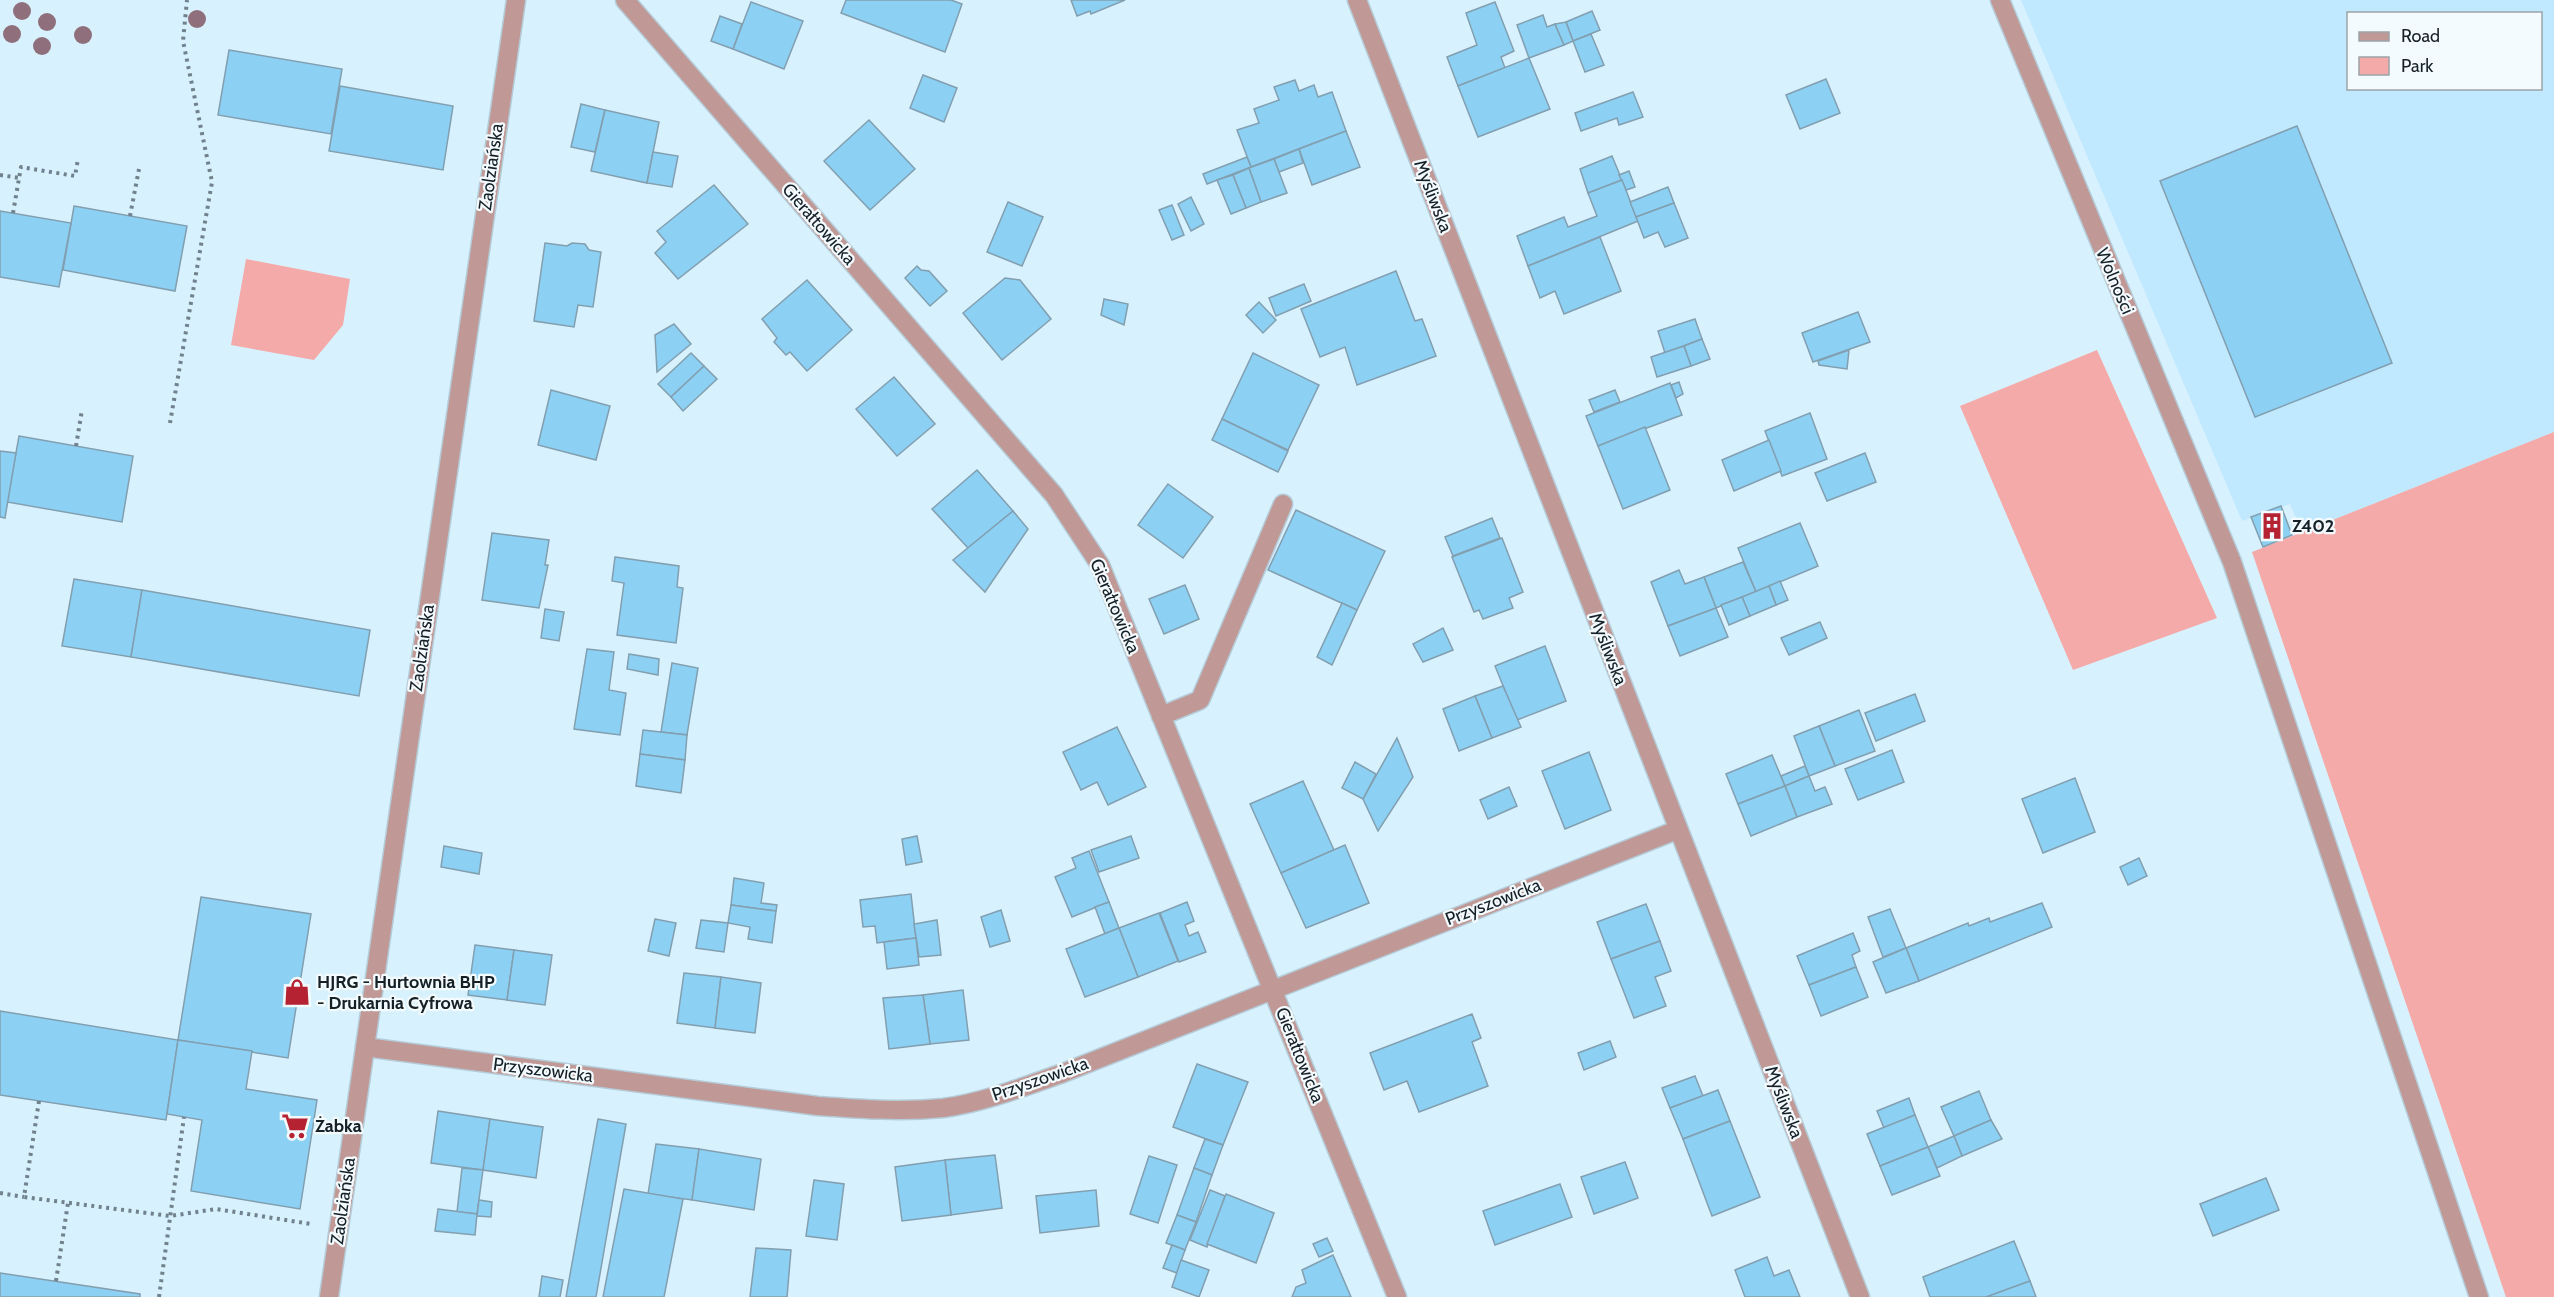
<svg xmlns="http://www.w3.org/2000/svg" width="2554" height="1297" viewBox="0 0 2554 1297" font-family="Cabin,sans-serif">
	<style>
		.built { fill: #c0e8fe; fill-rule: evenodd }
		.green { fill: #f4aaa8 }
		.building { fill: #8cd0f4; stroke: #829fb0; stroke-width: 1.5 }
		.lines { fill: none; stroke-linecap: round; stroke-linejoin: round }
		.minor-casing { stroke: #b5ccd8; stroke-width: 21 }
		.path { stroke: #70828c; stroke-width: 4; stroke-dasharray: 3 4.5; stroke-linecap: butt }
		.minor { stroke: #c09896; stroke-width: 18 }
		.tree { fill: #906f7c }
		.labels { text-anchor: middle; stroke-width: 4.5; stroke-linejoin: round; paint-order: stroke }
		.street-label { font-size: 18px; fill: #152127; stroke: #f4fbfe }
		.poi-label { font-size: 18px; font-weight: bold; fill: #152127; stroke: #f4fbfe; text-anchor: start }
	</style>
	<rect width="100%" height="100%" fill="#d8f1ff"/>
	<path class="built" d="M 2021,0 L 2554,0 L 2554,432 L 2302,532 L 2290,504 L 2242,521 ZM 2348,14 L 2540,14 L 2540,88 L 2348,88 Z"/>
	<g class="green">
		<polygon points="246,259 350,279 343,325 314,360 231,345"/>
		<polygon points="2097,350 2217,618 2073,670 1960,406"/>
		<polygon points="2554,432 2554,1297 2506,1297 2252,552"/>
	</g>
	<g class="building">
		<polygon points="846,0 951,0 962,4 945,52 841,13"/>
		<polygon points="1071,0 1125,0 1091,14 1090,11 1077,16"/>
		<polygon points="751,2 803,21 784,69 733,49"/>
		<polygon points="1495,2 1514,51 1501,57 1505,68 1458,86 1447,57 1477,45 1466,13"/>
		<polygon points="1592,11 1600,30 1573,41 1566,22"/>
		<polygon points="1543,15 1547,27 1555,24 1564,45 1529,58 1517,25"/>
		<polygon points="720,16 742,24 733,49 711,41"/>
		<polygon points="1566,22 1573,41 1564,45 1555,24"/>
		<polygon points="1591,34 1604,65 1585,72 1573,41"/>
		<polygon points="229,50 342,69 331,134 218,115"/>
		<polygon points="1529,58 1550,109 1478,137 1458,86"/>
		<polygon points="923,75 957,88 944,122 910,108"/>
		<polygon points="1826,79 1840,113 1800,129 1786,95"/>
		<polygon points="1295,80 1299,91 1314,85 1318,97 1332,92 1346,131 1251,167 1237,130 1259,123 1254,109 1279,100 1274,87"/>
		<polygon points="340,86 453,106 443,170 329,151"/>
		<polygon points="1633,92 1643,117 1619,125 1617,118 1581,131 1575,113"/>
		<polygon points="581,104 605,110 595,152 571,147"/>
		<polygon points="605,110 659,122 647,183 591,171"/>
		<polygon points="869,120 915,169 870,210 824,161"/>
		<polygon points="2297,126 2392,363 2255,417 2160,181"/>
		<polygon points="1346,131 1360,167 1312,185 1299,149"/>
		<polygon points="1299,149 1303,163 1279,172 1274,159"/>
		<polygon points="653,152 678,156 672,187 647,183"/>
		<polygon points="1612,156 1622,180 1588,193 1580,169"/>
		<polygon points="1247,157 1251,167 1207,184 1203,174"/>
		<polygon points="1274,159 1287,193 1261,202 1249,168"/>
		<polygon points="1249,168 1261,202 1246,208 1233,175"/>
		<polygon points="1629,171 1635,187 1626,190 1619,175"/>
		<polygon points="1233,175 1246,208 1231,214 1217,180"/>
		<polygon points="1622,180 1638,221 1528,266 1517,236 1564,217 1568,227 1597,216 1588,193"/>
		<polygon points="714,185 748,224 678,279 655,253 666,242 657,231"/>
		<polygon points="1668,187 1674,203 1636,217 1630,202"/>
		<polygon points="1191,197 1204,224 1191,231 1178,204"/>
		<polygon points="1008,202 1043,217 1022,266 987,252"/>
		<polygon points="1674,203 1688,238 1665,247 1658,232 1644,238 1636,217"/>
		<polygon points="1172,205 1184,235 1172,240 1159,210"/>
		<polygon points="74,206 187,226 175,291 63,270"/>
		<polygon points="0,211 71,223 59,287 0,277"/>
		<polygon points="1600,237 1621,291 1564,314 1555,291 1540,298 1528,266"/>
		<polygon points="545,243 567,246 572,243 585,244 589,250 601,252 593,307 578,305 574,327 534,321"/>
		<polygon points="917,266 921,270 929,271 947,291 930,306 905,278"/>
		<polygon points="1396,271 1415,321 1422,319 1436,356 1357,385 1345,347 1320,357 1301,309"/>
		<polygon points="1005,278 1020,280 1051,319 1002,360 963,313"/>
		<polygon points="807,280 852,330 807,371 790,352 786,355 774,342 777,338 762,319"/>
		<polygon points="1304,284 1311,301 1276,316 1269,298"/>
		<polygon points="1104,299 1128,304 1124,325 1101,315"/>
		<polygon points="1259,302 1276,320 1263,333 1246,315"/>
		<polygon points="1858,312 1870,342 1813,362 1802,333"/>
		<polygon points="1695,319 1702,339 1665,353 1658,331"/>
		<polygon points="674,324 691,344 657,372 655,335"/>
		<polygon points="1702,339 1710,359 1691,366 1684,346"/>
		<polygon points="1684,346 1691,366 1657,377 1651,357"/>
		<polygon points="1849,350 1847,369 1819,365 1818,361"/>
		<polygon points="691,353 704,366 671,397 658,384"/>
		<polygon points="1253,353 1319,385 1288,450 1222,419"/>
		<polygon points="704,366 717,379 683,411 671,397"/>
		<polygon points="894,377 935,424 897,456 856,409"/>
		<polygon points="1679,382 1683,394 1676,398 1671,385"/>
		<polygon points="1670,383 1682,415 1598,446 1586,416"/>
		<polygon points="551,390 610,406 596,460 538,445"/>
		<polygon points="1615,390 1620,402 1594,412 1589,400"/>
		<polygon points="1810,413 1827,459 1782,476 1765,431"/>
		<polygon points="1222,419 1288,451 1278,472 1212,440"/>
		<polygon points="1645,427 1670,490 1623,509 1598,446"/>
		<polygon points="19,436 133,456 122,522 7,502"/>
		<polygon points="1769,440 1781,471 1734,491 1722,460"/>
		<polygon points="0,451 16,453 5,518 0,517"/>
		<polygon points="1865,453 1876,482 1827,501 1815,473"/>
		<polygon points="977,470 1013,511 968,548 932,509"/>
		<polygon points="1168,484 1213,517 1183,558 1138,525"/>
		<polygon points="2281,506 2292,535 2263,547 2251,517"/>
		<polygon points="1296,510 1385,551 1357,610 1268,570"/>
		<polygon points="1013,511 1028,529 985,592 953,560"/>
		<polygon points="1492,518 1500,538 1453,556 1445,537"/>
		<polygon points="1800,523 1818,566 1756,592 1738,548"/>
		<polygon points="492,533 549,540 545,565 548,565 539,608 482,600"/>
		<polygon points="1502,538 1523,592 1509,598 1513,608 1483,619 1479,610 1474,612 1452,557"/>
		<polygon points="615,557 679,566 677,587 683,588 676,643 617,635 624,583 612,581"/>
		<polygon points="1743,562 1756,592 1716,608 1704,577"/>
		<polygon points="1679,570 1685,584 1704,577 1716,608 1668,626 1651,582"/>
		<polygon points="74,579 142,590 131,657 62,646"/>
		<polygon points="1780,581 1788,600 1776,605 1769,586"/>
		<polygon points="1185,585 1199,619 1164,634 1149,599"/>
		<polygon points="1769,586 1776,605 1750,616 1742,597"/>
		<polygon points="142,590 370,630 359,696 131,657"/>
		<polygon points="1742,597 1750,616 1729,625 1721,605"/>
		<polygon points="1342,603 1357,610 1332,665 1317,657"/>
		<polygon points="1716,608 1728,637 1680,656 1668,626"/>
		<polygon points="545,609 564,612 559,641 541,638"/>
		<polygon points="1820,622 1827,638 1789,655 1781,638"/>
		<polygon points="1443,628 1453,650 1423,662 1413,644"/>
		<polygon points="1545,646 1566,701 1517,720 1495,666"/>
		<polygon points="587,649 614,652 609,690 626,693 620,735 574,729"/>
		<polygon points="629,654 659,659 658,675 627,669"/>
		<polygon points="672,663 698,668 687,735 661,732"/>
		<polygon points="1503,686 1521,727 1492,738 1475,696"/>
		<polygon points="1915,694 1925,721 1876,741 1865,713"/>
		<polygon points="1475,696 1492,738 1459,751 1443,709"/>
		<polygon points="1859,710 1875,751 1835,766 1819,726"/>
		<polygon points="1819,726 1835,766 1809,776 1794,736"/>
		<polygon points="1117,727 1146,787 1108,805 1097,782 1081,790 1063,752"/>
		<polygon points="643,730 687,735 685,760 640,754"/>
		<polygon points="1397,738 1413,777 1378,831 1363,799"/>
		<polygon points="1892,750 1904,782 1858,800 1845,769"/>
		<polygon points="1589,752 1611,810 1565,829 1542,771"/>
		<polygon points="640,754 685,760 681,793 636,786"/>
		<polygon points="1772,755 1785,786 1738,804 1726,774"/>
		<polygon points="1355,762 1376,774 1363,799 1342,788"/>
		<polygon points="1805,766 1809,776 1785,786 1781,776"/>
		<polygon points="1809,776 1815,791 1825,787 1832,804 1797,817 1785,786"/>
		<polygon points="2075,778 2095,832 2043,853 2022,799"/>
		<polygon points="1303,781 1334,850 1281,873 1250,804"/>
		<polygon points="1785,786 1797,817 1751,836 1738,804"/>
		<polygon points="1509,787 1517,806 1488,819 1480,800"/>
		<polygon points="917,836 922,862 906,865 902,839"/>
		<polygon points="1131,836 1139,858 1099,872 1091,850"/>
		<polygon points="1345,845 1369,903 1306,928 1281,873"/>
		<polygon points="444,846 482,853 479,874 441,867"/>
		<polygon points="1089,851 1109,902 1072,917 1055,877 1076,868 1072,858"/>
		<polygon points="2139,858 2147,876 2128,885 2120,867"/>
		<polygon points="734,878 764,883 761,903 777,905 776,911 731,905"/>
		<polygon points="911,894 916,938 877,943 875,926 863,927 860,900"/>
		<polygon points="201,897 311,914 288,1058 178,1040"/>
		<polygon points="1109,902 1119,928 1105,934 1095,907"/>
		<polygon points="1187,902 1194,921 1185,925 1189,936 1198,932 1206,952 1179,962 1160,913"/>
		<polygon points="2042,903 2052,927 1919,981 1906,948 1968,923 1969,926 1989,918 1990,922"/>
		<polygon points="1646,904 1660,941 1611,959 1597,922"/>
		<polygon points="731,905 776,911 772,943 748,939 750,927 728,923"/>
		<polygon points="1890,909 1906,948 1883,957 1868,917"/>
		<polygon points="1001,910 1010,941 990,947 981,917"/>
		<polygon points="1159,913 1178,961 1138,977 1119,928"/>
		<polygon points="655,919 676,923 669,956 648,951"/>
		<polygon points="701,920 728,923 724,952 696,948"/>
		<polygon points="937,920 941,955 919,957 914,924"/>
		<polygon points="1119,928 1138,977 1085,997 1066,949"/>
		<polygon points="1853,933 1860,951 1852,955 1856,967 1809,985 1797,956"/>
		<polygon points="916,938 919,965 887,969 884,942"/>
		<polygon points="1660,941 1671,971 1655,977 1666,1006 1634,1018 1611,959"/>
		<polygon points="475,945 514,950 507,1000 468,995"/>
		<polygon points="1906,948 1919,981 1886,993 1873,962"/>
		<polygon points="514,950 552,955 545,1005 507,1000"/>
		<polygon points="1856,967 1868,997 1821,1016 1809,985"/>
		<polygon points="684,973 721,977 715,1028 677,1023"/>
		<polygon points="721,977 761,983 755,1033 715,1028"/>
		<polygon points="963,990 969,1040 930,1044 923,995"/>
		<polygon points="923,995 930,1044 889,1049 883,998"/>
		<polygon points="0,1011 178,1040 166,1120 0,1095"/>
		<polygon points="1472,1014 1481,1038 1472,1042 1488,1086 1419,1112 1407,1081 1384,1090 1370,1053"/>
		<polygon points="178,1040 252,1051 246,1089 317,1100 300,1209 191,1191 202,1120 167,1114"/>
		<polygon points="1610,1041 1616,1057 1584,1070 1578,1053"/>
		<polygon points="1197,1064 1248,1082 1223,1145 1173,1127"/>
		<polygon points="1695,1076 1703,1096 1670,1108 1662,1088"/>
		<polygon points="1718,1090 1730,1121 1683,1139 1670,1108"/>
		<polygon points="1979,1091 1991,1120 1954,1136 1941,1107"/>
		<polygon points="1909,1098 1915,1115 1884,1128 1877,1111"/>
		<polygon points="438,1111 490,1119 483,1170 431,1163"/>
		<polygon points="1915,1115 1928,1147 1880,1166 1867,1134"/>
		<polygon points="490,1119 543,1127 536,1178 483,1170"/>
		<polygon points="598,1119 626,1124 596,1297 566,1297"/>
		<polygon points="1991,1120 2002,1139 1962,1156 1954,1136"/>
		<polygon points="1730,1121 1760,1197 1712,1216 1683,1139"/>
		<polygon points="1954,1136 1962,1156 1937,1168 1928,1147"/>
		<polygon points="1205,1139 1223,1145 1212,1175 1194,1168"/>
		<polygon points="656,1144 699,1149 692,1200 648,1194"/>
		<polygon points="1928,1147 1940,1176 1892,1195 1880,1166"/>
		<polygon points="699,1149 761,1159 754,1210 692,1200"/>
		<polygon points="995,1155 1002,1208 951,1215 945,1160"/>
		<polygon points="1149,1156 1177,1165 1158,1223 1130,1214"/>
		<polygon points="945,1160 951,1215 902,1221 895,1167"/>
		<polygon points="1625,1162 1638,1198 1594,1214 1581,1177"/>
		<polygon points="462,1168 483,1170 477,1214 457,1212"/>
		<polygon points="1194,1168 1212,1175 1196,1222 1177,1215"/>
		<polygon points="2266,1178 2279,1210 2213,1236 2200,1204"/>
		<polygon points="814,1180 844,1184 837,1240 806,1236"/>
		<polygon points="1560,1184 1572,1217 1495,1245 1483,1211"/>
		<polygon points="624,1189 683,1199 664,1297 603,1297"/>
		<polygon points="1096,1190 1099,1226 1040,1233 1036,1196"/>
		<polygon points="1210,1190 1225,1196 1207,1247 1190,1240"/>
		<polygon points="1226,1194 1274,1213 1256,1263 1207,1244"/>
		<polygon points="479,1200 492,1202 491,1217 477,1216"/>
		<polygon points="438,1209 477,1214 475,1235 435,1231"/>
		<polygon points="1177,1215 1196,1222 1185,1250 1166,1243"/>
		<polygon points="1327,1238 1333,1251 1319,1257 1313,1244"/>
		<polygon points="2014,1241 2030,1281 1987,1297 1930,1297 1923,1277"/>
		<polygon points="1172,1245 1185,1250 1177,1273 1163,1268"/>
		<polygon points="756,1248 791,1250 787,1297 750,1297"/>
		<polygon points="1333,1255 1351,1297 1292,1297 1296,1287 1306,1283 1302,1270"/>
		<polygon points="1767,1257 1774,1276 1789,1270 1800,1297 1745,1297 1735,1270"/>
		<polygon points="1181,1260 1209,1270 1199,1297 1172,1287"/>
		<polygon points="0,1273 140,1294 140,1297 0,1297"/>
		<polygon points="542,1276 563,1280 560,1297 539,1297"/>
		<polygon points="2030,1281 2036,1297 1986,1297"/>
	</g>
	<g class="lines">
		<defs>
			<g id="minor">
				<polyline points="625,0 1054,495 1100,565 1397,1297"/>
				<polyline points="1357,0 1860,1297"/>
				<polyline points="2000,0 2232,562 2479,1297"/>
				<polyline points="1161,716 1200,700 1283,504"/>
				<path d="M 365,1047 L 818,1106 C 860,1109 902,1112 943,1108 C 982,1103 1026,1086 1063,1073 L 1677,830"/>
				<polyline points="329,1297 516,0"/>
			</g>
		</defs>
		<use href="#minor" class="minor-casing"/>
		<g class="path">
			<polyline points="0,175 20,178"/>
			<polyline points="13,213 21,167 75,176 78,159"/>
			<polyline points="130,216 139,169"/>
			<polyline points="170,423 212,182 183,41 187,0"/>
			<polyline points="76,446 82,410"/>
			<polyline points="39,1101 24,1197 170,1216 216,1209 311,1224"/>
			<polyline points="0,1193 24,1197"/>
			<polyline points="56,1281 68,1203"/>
			<polyline points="159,1297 184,1117"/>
		</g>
		<use href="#minor" class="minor"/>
	</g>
	<g class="tree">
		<circle cx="22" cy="11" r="9"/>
		<circle cx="197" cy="19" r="9"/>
		<circle cx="47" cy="22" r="9"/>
		<circle cx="12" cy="34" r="9"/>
		<circle cx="83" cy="35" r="9"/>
		<circle cx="42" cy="46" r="9"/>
	</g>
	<defs>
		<symbol id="building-bare" viewBox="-9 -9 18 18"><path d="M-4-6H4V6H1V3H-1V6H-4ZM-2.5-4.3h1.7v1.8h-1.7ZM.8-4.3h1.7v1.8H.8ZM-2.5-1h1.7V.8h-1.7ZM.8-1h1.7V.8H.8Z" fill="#b52333" stroke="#f4fbfe" stroke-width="2.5" paint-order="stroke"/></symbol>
		<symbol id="shop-bare" viewBox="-9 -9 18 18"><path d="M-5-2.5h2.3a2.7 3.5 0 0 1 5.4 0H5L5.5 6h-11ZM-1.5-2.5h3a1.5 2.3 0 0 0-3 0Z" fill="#b52333" stroke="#f4fbfe" stroke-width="2.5" paint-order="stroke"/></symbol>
		<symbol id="supermarket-bare" viewBox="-9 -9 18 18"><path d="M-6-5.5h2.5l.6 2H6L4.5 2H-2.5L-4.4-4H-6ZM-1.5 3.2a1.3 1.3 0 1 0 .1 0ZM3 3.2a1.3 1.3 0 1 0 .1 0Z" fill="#b52333" stroke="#f4fbfe" stroke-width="2.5" paint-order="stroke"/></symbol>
	</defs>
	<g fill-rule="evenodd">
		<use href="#building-bare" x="2253" y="507" width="38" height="38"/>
		<use href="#shop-bare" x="278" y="973" width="38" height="38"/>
		<use href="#supermarket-bare" x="276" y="1107" width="38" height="38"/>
	</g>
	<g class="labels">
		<g class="street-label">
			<text transform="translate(491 167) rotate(-82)" y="6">Zaolziańska</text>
			<text transform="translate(1433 196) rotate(69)" y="6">Myśliwska</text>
			<text transform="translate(819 224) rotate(49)" y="6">Gierałtowicka</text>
			<text transform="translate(2115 281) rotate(67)" y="6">Wolności</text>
			<text transform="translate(1115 606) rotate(67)" y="6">Gierałtowicka</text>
			<text transform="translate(422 648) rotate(-82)" y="6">Zaolziańska</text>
			<text transform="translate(1608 649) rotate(69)" y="6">Myśliwska</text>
			<text transform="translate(1493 902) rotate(-21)" y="6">Przyszowicka</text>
			<text transform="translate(1300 1055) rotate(68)" y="6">Gierałtowicka</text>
			<text transform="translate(543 1070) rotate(7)" y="6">Przyszowicka</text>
			<text transform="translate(1040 1079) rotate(-19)" y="6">Przyszowicka</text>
			<text transform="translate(1784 1102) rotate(69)" y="6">Myśliwska</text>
			<text transform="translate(343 1201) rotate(-82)" y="6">Zaolziańska</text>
		</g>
		<g class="poi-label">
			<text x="2292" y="532">Z402</text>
			<text x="317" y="988">HJRG - Hurtownia BHP<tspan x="317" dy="21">- Drukarnia Cyfrowa</tspan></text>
			<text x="315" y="1132">Żabka</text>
		</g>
	</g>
	<rect x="2347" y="12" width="195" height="78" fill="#f4fbfe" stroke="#9ba4a8" stroke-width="1.5"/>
	<rect x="2359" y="32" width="30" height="9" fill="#c09896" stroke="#9ba4a8" stroke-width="1.5"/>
	<text x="2401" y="42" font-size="18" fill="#152127">Road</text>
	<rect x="2359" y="57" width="30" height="18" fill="#f4aaa8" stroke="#9ba4a8" stroke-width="1.5"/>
	<text x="2401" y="72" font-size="18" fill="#152127">Park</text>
</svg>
